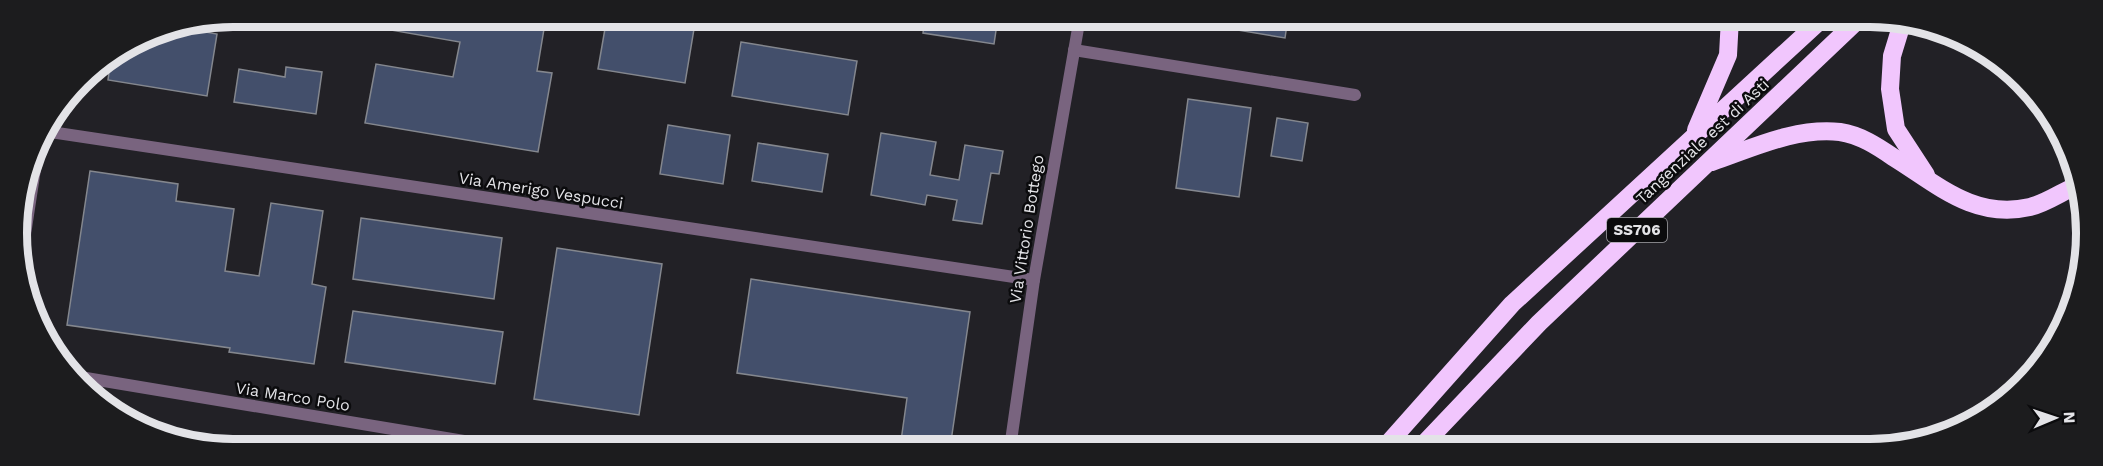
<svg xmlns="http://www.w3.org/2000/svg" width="2103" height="466" viewBox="0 0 2103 466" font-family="'Work Sans',sans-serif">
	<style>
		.building { fill: #434f6b; stroke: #84878e; stroke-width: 1.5 }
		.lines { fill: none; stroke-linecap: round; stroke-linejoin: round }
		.street { stroke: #79647f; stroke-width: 12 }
		.highway { stroke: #f1c6fd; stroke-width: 18 }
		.labels { text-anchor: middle; stroke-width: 5; stroke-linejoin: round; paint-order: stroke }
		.shield { fill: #0b0b0d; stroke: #a2a2a6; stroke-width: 1.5 }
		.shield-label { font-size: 15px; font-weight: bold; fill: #e3e3e7 }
		.street-label { font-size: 16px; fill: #e3e3e7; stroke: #0b0b0d }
		.rim { fill: none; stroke: #e3e3e7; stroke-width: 8 }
	</style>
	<rect width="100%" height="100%" fill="#222126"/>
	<g class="building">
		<polygon points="357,17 546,17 537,71 552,73 538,152 365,123 376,64 453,77 460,42 356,24"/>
		<polygon points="607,17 696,17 685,83 598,69"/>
		<polygon points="925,17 998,17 994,44 923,33"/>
		<polygon points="1208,18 1288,18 1285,38 1207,25"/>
		<polygon points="178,27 217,34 207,96 108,80 111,57 150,33"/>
		<polygon points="741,42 857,61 848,115 732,96"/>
		<polygon points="286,67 322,72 316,114 234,102 239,69 285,77"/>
		<polygon points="1188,99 1251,108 1239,197 1176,188"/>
		<polygon points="1277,118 1308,123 1302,161 1271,156"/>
		<polygon points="668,125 730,135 723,184 660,174"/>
		<polygon points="881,133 936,142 930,175 959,180 965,145 1003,151 999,174 991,173 982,224 953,220 957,200 927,195 925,205 871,195"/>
		<polygon points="758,143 828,154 822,192 752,181"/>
		<polygon points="90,171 178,184 176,201 234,209 225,271 259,276 271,203 323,211 312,284 326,287 314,364 229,352 230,348 67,325"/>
		<polygon points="361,218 502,238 494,299 353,279"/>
		<polygon points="557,248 662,264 639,415 534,399"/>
		<polygon points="751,279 970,312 950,448 900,448 907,398 737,373"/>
		<polygon points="353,311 503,332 495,384 345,362"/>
	</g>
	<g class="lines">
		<g class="street">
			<polyline points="1074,50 1355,95"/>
			<polyline points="44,131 1034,280"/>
			<polyline points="21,261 40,136"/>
			<polyline points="74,376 506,448"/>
			<polyline points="1010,448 1034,280 1080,17"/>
		</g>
		<g class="highway">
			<polyline points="1903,20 1892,56 1890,89 1896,129 1926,175"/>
			<polyline points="1696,130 1728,55 1730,18"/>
			<path d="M 1712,162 C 1753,148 1796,127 1840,132 C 1860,135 1877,146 1893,157 C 1937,184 1974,220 2030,207 C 2047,203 2063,191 2080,184"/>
			<polyline points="1384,448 1512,304 1823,18"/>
			<polyline points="1420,448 1539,323 1860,18"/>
		</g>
	</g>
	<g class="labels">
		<rect class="shield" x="1607" y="218" width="60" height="24" rx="4.5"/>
		<g class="shield-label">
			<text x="1637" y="235">SS706</text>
		</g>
		<g class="street-label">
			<text transform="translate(1702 141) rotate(-43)" y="6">Tangenziale est di Asti</text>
			<text transform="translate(541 190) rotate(9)" y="6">Via Amerigo Vespucci</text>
			<text transform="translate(1026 229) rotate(-81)" y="6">Via Vittorio Bottego</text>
			<text transform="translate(293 396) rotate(9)" y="6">Via Marco Polo</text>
		</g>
	</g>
	<path d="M0 0H2103V466H0ZM233 27H1870A206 206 0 0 1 2076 233V233A206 206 0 0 1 1870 439H233A206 206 0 0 1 27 233V233A206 206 0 0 1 233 27Z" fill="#1c1c1e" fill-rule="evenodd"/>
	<path class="rim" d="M233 27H1870A206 206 0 0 1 2076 233V233A206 206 0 0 1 1870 439H233A206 206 0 0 1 27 233V233A206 206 0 0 1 233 27Z"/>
	<g transform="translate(2055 418) rotate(88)" stroke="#0b0b0d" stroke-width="4.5" paint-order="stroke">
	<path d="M0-4.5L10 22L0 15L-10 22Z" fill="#e3e3e7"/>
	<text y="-9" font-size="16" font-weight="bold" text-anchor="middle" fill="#e3e3e7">N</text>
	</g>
</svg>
